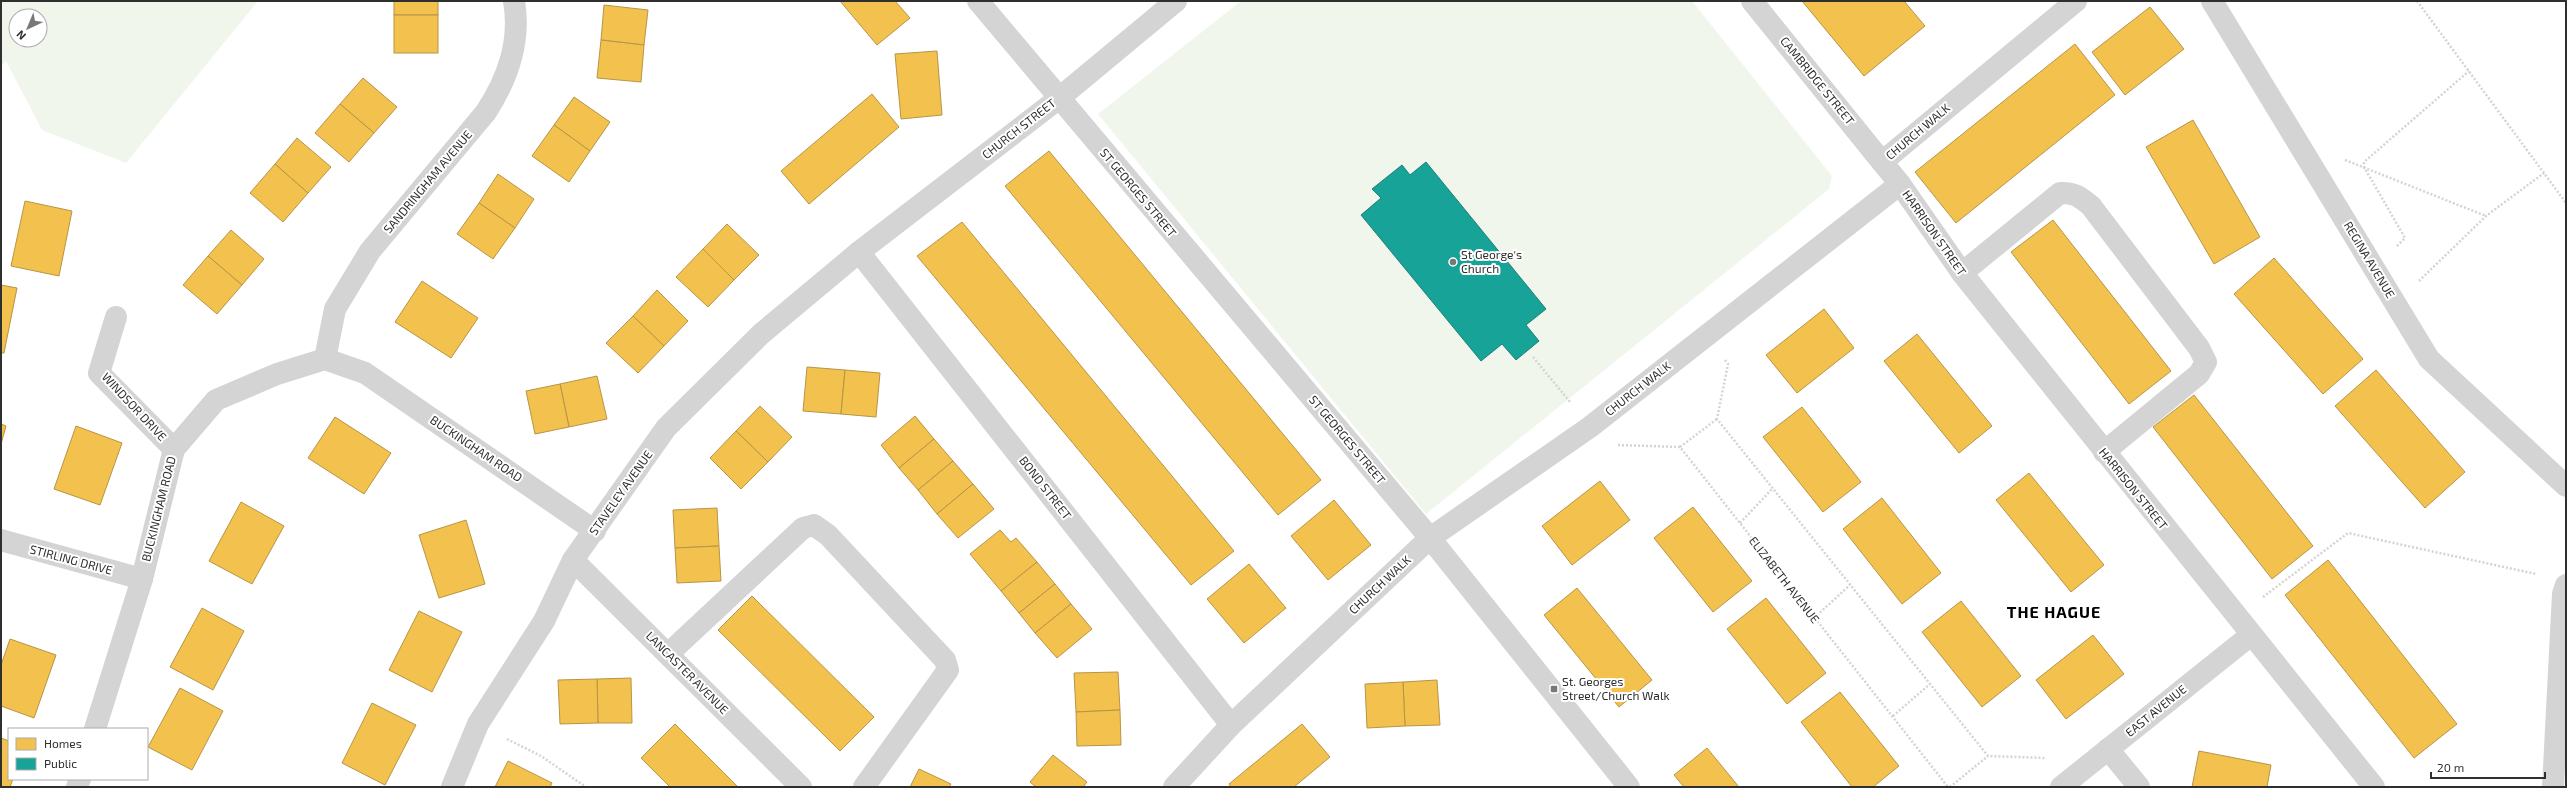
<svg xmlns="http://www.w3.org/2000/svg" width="2567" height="788" viewBox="0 0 2567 788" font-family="'Exo 2',sans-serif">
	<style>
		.green { fill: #f0f6ec; fill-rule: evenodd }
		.homes { fill: #f2c14e; stroke: #b89545 }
		.public { fill: #17a398; stroke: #1e8078 }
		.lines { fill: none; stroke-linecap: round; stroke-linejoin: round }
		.path { stroke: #d4d4d4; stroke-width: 2.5; stroke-dasharray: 2 2; stroke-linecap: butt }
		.minor { stroke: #d4d4d4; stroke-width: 22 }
		.poi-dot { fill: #787878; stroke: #fff; stroke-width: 1.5 }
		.labels { text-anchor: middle; stroke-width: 4; stroke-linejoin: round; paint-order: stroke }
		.street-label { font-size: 12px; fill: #2f2f2f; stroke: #fff }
		.poi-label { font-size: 12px; fill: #2f2f2f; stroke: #fff; text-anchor: start }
		.district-label { font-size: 16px; font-weight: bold; letter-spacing: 1px; fill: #000; stroke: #fff }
	</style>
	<rect width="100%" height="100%" fill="#fff"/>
	<g class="green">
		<path d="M 1,1 L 258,1 L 126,163 L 42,130 L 6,61 L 1,66 ZM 16,16 L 40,16 L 40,40 L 16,40 Z"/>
		<polygon points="1241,1 1692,1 1832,176 1829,189 1426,514 1098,114"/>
	</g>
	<g class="homes">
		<rect x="394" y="1" width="44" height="14"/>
		<polygon points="840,1 895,1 910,18 877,45"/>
		<polygon points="1802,1 1904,1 1925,26 1864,76"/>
		<polygon points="604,5 648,10 644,45 601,40"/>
		<polygon points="2150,7 2184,49 2125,95 2092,52"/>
		<rect x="394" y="15" width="44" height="38"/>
		<polygon points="601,40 644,45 641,82 597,78"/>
		<polygon points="2075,44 2115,95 1956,223 1915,172"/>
		<polygon points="937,51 942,115 901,119 895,54"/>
		<polygon points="363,78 397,107 374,133 340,104"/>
		<polygon points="872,94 899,127 809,204 781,171"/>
		<polygon points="574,97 610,122 590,151 554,125"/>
		<polygon points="340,104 374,133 349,162 315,133"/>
		<polygon points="2193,120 2260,237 2214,264 2146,147"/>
		<polygon points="554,125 590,151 569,182 532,156"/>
		<polygon points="297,138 331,167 308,193 275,164"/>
		<polygon points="1049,151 1321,480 1278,515 1005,186"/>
		<polygon points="275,164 308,193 283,222 250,193"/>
		<polygon points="498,174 534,199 515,228 479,203"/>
		<polygon points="25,201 72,211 59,276 11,266"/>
		<polygon points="479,203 515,228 493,259 457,234"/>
		<polygon points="2053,220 2171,371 2129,404 2011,252"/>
		<polygon points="962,222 1234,551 1191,585 917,256"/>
		<polygon points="727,224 759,255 734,280 703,249"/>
		<polygon points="231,230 264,259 242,285 208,256"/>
		<polygon points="703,249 734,280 708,307 676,277"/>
		<polygon points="208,256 242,285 217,314 183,285"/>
		<polygon points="2274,258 2363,359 2323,394 2234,294"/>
		<polygon points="422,281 478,318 451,358 395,322"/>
		<polygon points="1,285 17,288 4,353 1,353"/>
		<polygon points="657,290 688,321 664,346 633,316"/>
		<polygon points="1824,309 1854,348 1797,393 1766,355"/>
		<polygon points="633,316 664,346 638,373 606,343"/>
		<polygon points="1917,334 1992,426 1959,453 1884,361"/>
		<polygon points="807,367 845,370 841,414 803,411"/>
		<polygon points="845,370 880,373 876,417 841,414"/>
		<polygon points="2376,370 2465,472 2425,508 2335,406"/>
		<polygon points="597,376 607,419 569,427 560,384"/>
		<polygon points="560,384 569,427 535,434 526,391"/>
		<polygon points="2194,395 2313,546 2272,579 2153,427"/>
		<polygon points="760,406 792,437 768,462 736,431"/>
		<polygon points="1802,407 1861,482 1823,512 1763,437"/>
		<polygon points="915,416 934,439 899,468 881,445"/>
		<polygon points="335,417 391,453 364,494 308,458"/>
		<polygon points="1,424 6,426 1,444"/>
		<polygon points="76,426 122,443 100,505 54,489"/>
		<polygon points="736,431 768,462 741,489 710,458"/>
		<polygon points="934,439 953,461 918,490 899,468"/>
		<polygon points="953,461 973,484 937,514 918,490"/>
		<polygon points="2029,473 2104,565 2071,592 1996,500"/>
		<polygon points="1600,481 1630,520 1572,565 1542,526"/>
		<polygon points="973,484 994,509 958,538 937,514"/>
		<polygon points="1882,498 1941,573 1902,604 1843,529"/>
		<polygon points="1334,500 1371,545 1328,580 1291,536"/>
		<polygon points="241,502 284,526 252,584 209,561"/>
		<polygon points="1693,507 1752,581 1713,612 1654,538"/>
		<polygon points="717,508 719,546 675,548 673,510"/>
		<polygon points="466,520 485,584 439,598 419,535"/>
		<polygon points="1000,530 1011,542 1016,538 1037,562 1001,591 970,554"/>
		<polygon points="719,546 721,581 677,583 675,548"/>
		<polygon points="2328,560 2457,724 2414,758 2285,595"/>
		<polygon points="1037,562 1055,584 1019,613 1001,591"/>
		<polygon points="1249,564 1286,608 1244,643 1207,599"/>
		<polygon points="1055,584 1071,604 1035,633 1019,613"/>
		<polygon points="1577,588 1652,680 1619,707 1544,615"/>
		<polygon points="752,596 874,717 840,751 718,630"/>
		<polygon points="1766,598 1826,673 1787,704 1727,629"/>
		<polygon points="1961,601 2021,676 1982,707 1922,632"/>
		<polygon points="1071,604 1092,629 1057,658 1035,633"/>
		<polygon points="202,608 244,631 213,690 170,667"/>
		<polygon points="419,611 462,632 432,692 389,670"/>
		<polygon points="2093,635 2124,674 2066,719 2036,680"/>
		<polygon points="10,639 56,655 34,718 1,706 1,665"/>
		<polygon points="1118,672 1120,710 1076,712 1074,673"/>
		<polygon points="631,678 632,723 598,723 597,679"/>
		<polygon points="597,679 598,723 560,724 558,680"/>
		<polygon points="1437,680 1440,725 1405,726 1403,682"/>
		<polygon points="1403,682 1405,726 1367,728 1365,684"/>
		<polygon points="180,688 223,711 192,770 148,747"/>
		<polygon points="1840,692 1899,766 1873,787 1852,787 1801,722"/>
		<polygon points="372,703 416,725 385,785 342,763"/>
		<polygon points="1120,710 1121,745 1077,746 1076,712"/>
		<polygon points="675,724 738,787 670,787 641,758"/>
		<polygon points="1302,724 1330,757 1294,787 1231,787 1229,784"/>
		<polygon points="1,738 9,741 9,779 13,779 10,787 1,787"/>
		<polygon points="1707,748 1739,787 1684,787 1674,775"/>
		<polygon points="2199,751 2271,765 2267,787 2192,787"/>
		<polygon points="1053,755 1087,782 1083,787 1036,787 1030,782"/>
		<polygon points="508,761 552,783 550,787 495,787"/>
		<polygon points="919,769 951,784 949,787 910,787"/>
	</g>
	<polygon class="public" points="1426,162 1546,309 1526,325 1539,341 1516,360 1502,344 1481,361 1361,215 1381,198 1372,189 1402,165 1410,175"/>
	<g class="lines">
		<g class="path">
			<polyline points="2417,1 2566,203"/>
			<polyline points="2345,160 2486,216"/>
			<polyline points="2397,246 2405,238 2364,167 2364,162 2469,71"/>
			<polyline points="2419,281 2486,216 2544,173"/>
			<polyline points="1533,357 1570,402"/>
			<polyline points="1725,360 1728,364 1717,419 1988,756 2046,758"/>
			<polyline points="1618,445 1680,447 1948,787"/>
			<polyline points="1680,447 1717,419"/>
			<polyline points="1740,523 1773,488"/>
			<polyline points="2263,597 2348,533 2536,574"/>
			<polyline points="1814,618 1850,585"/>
			<polyline points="1893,716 1930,684"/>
			<polyline points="507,739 541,756 586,787"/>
			<polyline points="1950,787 1988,756"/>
		</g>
		<g class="minor">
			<polyline points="978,1 1430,538 1629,787"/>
			<polyline points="1752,1 1882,162"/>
			<polyline points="2212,1 2429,359 2566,486"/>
			<polyline points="1900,184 1962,273 2374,787"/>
			<polyline points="859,252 1231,725"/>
			<path d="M 1962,273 L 2060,193 C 2074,192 2080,197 2091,206 L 2199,348 L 2206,362 L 2199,374 L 2104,452"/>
			<polyline points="116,317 99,373 174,449"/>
			<path d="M 325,359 L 335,309 L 370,251 L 486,112 C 508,78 521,42 514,1"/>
			<polyline points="1,540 142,579"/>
			<polyline points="573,560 801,787"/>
			<polyline points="668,654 803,528 814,525 828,535 945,660 948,670 864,787"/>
			<polyline points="95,729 142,579 174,449 216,400 277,374 325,359 365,373 595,531"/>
			<polyline points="2108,749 2139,787"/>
			<polyline points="77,787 80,779"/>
			<polyline points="452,787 478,724 544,621 573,560 666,428 761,334 859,252 1058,99 1176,1"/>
			<polyline points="1174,787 1231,725 1430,538 1590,427 1900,184 1882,162 2076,1"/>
			<polyline points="2061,787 2251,635"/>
			<polyline points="2553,787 2563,594 2566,585"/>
		</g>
	</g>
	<g class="poi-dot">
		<circle cx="1453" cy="262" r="4"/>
		<rect x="1550" y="685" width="8" height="8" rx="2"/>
	</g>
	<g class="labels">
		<g class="street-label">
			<text transform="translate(1817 81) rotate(51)" y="4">CAMBRIDGE STREET</text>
			<text transform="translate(1019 129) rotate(-38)" y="4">CHURCH STREET</text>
			<text transform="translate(1918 132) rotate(-40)" y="4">CHURCH WALK</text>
			<text transform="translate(428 182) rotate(-50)" y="4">SANDRINGHAM AVENUE</text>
			<text transform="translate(1138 193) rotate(50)" y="4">ST GEORGES STREET</text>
			<text transform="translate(1934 233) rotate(55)" y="4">HARRISON STREET</text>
			<text transform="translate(2369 260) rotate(59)" y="4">REGINA AVENUE</text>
			<text transform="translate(1638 389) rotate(-38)" y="4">CHURCH WALK</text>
			<text transform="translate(134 407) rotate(47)" y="4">WINDSOR DRIVE</text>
			<text transform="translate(1347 440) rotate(50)" y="4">ST GEORGES STREET</text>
			<text transform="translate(476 449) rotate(34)" y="4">BUCKINGHAM ROAD</text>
			<text transform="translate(1045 488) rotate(52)" y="4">BOND STREET</text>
			<text transform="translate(2133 489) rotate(51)" y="4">HARRISON STREET</text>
			<text transform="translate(621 493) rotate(-55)" y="4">STAVELEY AVENUE</text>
			<text transform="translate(159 509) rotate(-76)" y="4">BUCKINGHAM ROAD</text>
			<text transform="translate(71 560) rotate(15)" y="4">STIRLING DRIVE</text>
			<text transform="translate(1784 580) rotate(52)" y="4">ELIZABETH AVENUE</text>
			<text transform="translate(1380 585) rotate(-43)" y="4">CHURCH WALK</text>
			<text transform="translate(687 673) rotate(45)" y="4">LANCASTER AVENUE</text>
			<text transform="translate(2156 711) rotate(-39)" y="4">EAST AVENUE</text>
		</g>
		<g class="poi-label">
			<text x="1461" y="259">St George's<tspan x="1461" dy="14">Church</tspan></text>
			<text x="1562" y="686">St. Georges<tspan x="1562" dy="14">Street/Church Walk</tspan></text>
		</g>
		<g class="district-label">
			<text x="2054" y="618">THE HAGUE</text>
		</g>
	</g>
	<rect width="2567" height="788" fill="none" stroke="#2f2f2f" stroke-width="4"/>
	<rect x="8" y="728" width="140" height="52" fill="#ffffff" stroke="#acacac"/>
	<rect x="16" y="738" width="20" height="12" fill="#f2c14e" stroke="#acacac"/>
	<text x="44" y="748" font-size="12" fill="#2f2f2f">Homes</text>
	<rect x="16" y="758" width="20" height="12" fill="#17a398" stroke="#acacac"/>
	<text x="44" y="768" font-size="12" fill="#2f2f2f">Public</text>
	<g transform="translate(28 28) rotate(224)"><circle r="19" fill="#ffffff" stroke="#acacac"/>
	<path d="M0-3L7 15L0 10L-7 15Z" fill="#787878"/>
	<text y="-6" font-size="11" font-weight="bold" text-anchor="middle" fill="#2f2f2f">N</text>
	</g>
	<path d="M2431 772v6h114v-6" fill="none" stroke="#2f2f2f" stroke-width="2"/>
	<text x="2437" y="772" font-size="12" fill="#2f2f2f" stroke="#ffffff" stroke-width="3" paint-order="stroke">20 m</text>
</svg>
